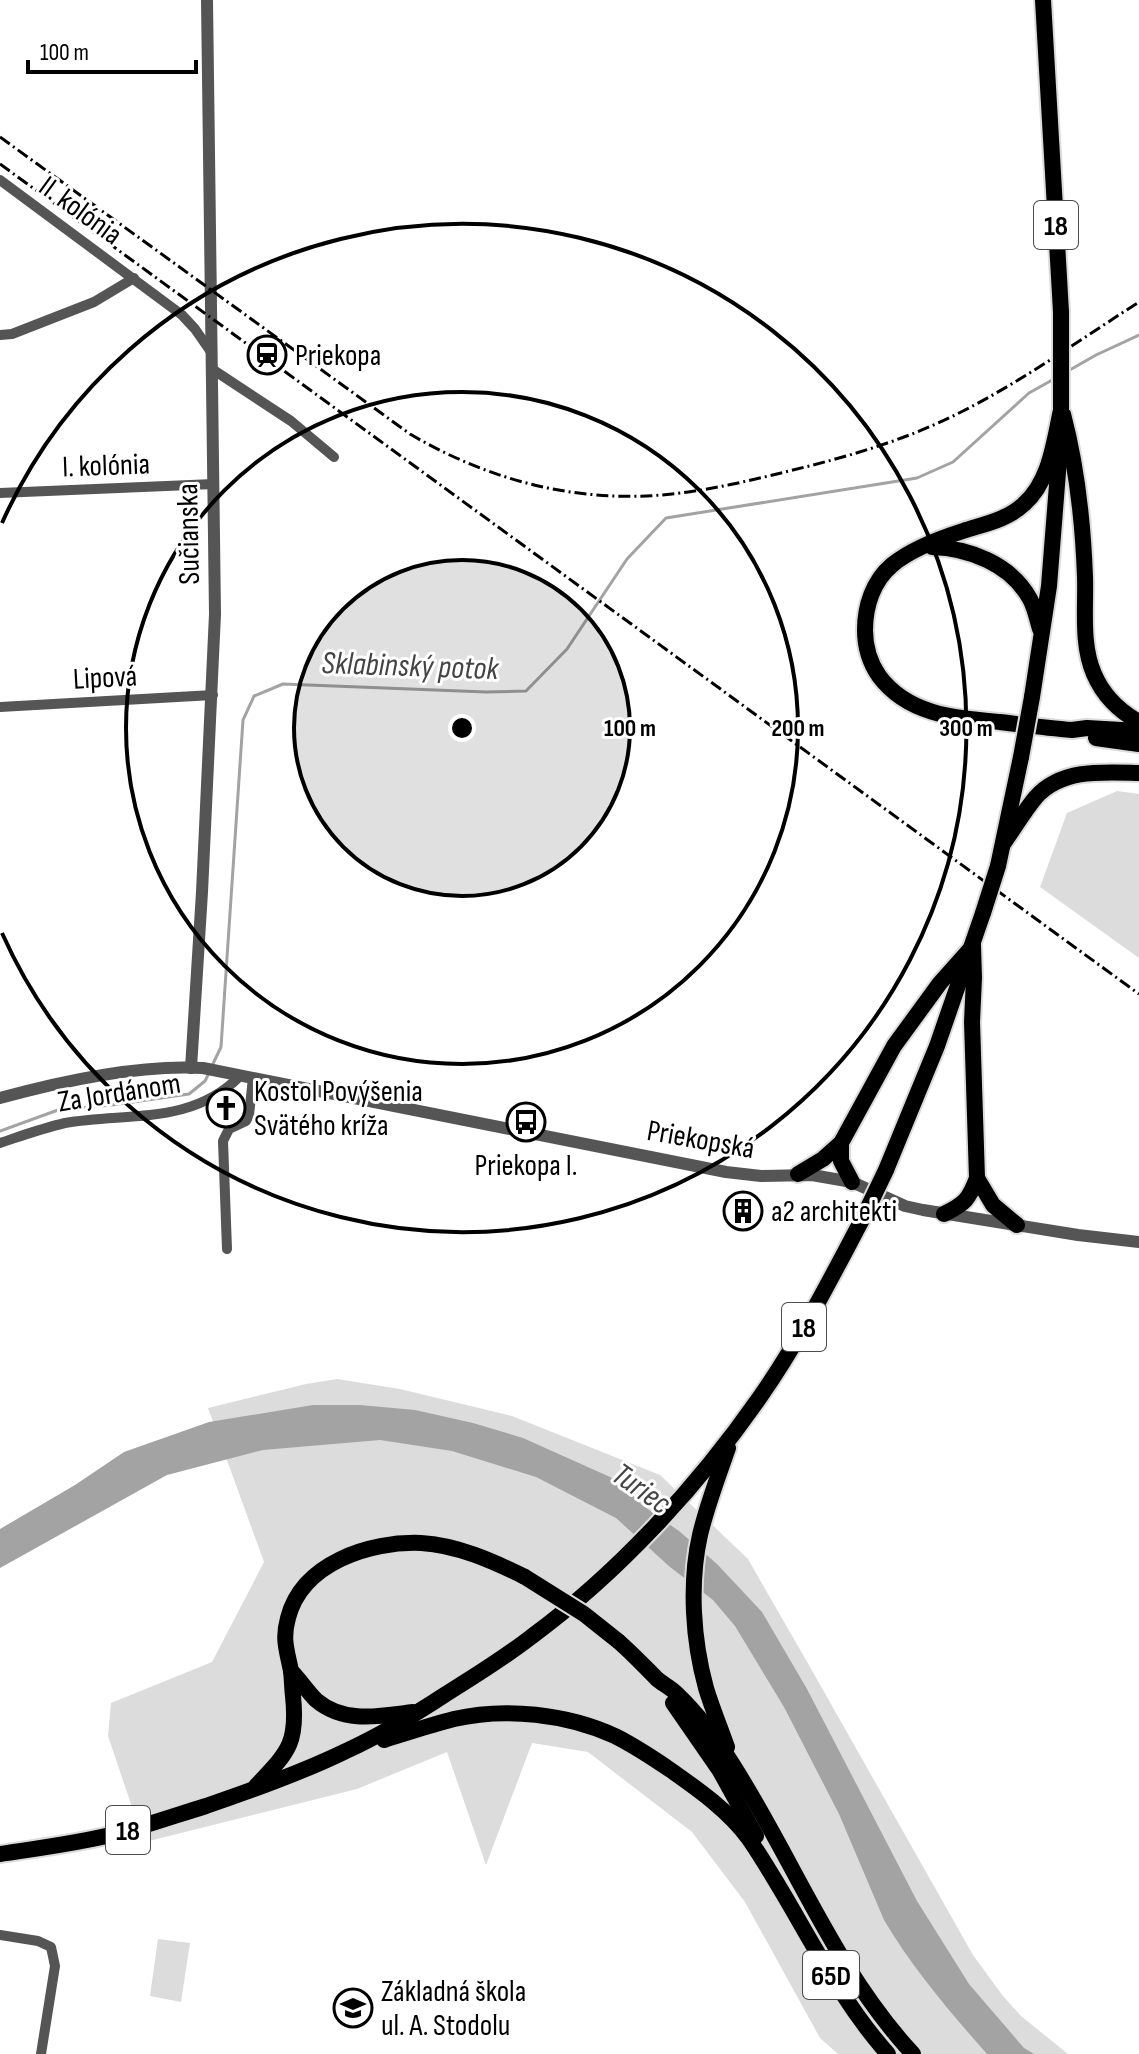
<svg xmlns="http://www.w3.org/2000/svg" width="1139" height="2054" viewBox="0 0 1139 2054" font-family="'Sofia Sans Condensed',sans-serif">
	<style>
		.green { fill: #dcdcdc }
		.water { fill: #a3a3a3 }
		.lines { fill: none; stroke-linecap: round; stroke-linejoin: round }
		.stream { stroke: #a3a3a3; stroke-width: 3 }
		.primary-casing { stroke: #dbdbdb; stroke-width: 20 }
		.minor { stroke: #555; stroke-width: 10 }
		.tertiary { stroke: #555; stroke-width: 12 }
		.primary { stroke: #000; stroke-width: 16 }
		.rail { stroke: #000; stroke-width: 3; stroke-dasharray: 12 4 2 4; stroke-linecap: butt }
		.primary-bridge-casing { stroke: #dbdbdb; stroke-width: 20; stroke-linecap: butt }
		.primary-bridge { stroke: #000; stroke-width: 16 }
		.ring { fill: none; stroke: #000; stroke-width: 4 }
		.labels { text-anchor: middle; stroke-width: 6; stroke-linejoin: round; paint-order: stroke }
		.shield { fill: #fff; stroke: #4c4c4c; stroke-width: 2 }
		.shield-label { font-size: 28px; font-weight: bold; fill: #000 }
		.street-label { font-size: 30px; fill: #000; stroke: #fff }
		.poi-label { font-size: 30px; fill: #000; stroke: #fff; text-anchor: start }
		.water-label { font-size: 32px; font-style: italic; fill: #444; stroke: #fff }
		.centre { fill: #000; stroke: #fff; stroke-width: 4 }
		.ring-label { font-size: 24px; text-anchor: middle; font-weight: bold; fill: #000; stroke: #fff; stroke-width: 6; stroke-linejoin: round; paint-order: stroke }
	</style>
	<rect width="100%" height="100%" fill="#fff"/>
	<g class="green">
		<polygon points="1117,791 1139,794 1139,958 1040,887 1067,813"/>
		<polygon points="337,1379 400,1389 512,1416 660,1475 748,1559 814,1674 973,1955 1003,1996 1021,2016 1068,2054 838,2054 820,2038 745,1902 692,1832 588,1752 532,1743 486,1865 447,1752 357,1789 149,1841 132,1807 108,1736 111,1703 212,1662 264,1562 208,1408 306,1384"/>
		<polygon points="158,1939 190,1943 181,2002 150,1996"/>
	</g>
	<path class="water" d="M 313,1405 L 360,1405 L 415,1410 L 473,1423 L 523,1438 L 619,1481 L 642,1505 L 679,1531 L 717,1564 L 762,1612 L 807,1689 L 917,1901 L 969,1984 L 1024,2048 L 1034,2054 L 987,2054 C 950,2012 913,1969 884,1920 L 839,1814 L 784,1707 L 735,1626 L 713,1600 L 670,1567 L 616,1518 L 536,1477 L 452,1451 L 380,1440 L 263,1450 L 167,1475 L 0,1568 L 0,1529 L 75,1485 L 124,1452 L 209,1422 Z"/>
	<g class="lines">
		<g class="stream">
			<polyline points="1068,371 1096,355 1139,335"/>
			<polyline points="211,1068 221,1047 243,720 254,696 283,684 486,692 526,691 567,649 627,559 666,518 917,478 953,462 1029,393 1054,379"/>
			<polyline points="0,1131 58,1110 112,1105 189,1094 205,1081 208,1075"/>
		</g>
		<defs>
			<g id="primary">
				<polyline points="1043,0 1061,312"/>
				<path d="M 1061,410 C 1054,442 1050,481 1024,504 C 1007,520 984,524 963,531 C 941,538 910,550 892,565 C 873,581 865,606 865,630 C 865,646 870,663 879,676 C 908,715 955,718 1000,722 C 1024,725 1048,728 1072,730 L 1087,728 L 1139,731"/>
				<path d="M 1063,414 C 1077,467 1083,522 1085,577 C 1086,609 1081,644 1094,674 C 1103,695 1119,711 1139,722"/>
				<path d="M 932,547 C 969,548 1011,564 1030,599 C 1035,608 1037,619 1040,629"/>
				<polyline points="1032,697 1049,586 1060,447"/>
				<polyline points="1096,738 1139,744"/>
				<path d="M 1003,844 C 1014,829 1024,811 1036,797 C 1062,768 1104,772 1139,773"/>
				<polyline points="998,866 1021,757"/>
				<polyline points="841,1143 841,1161 852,1182"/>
				<polyline points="886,1170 937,1046 983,913"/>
				<polyline points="798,1174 823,1159 841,1143 894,1046 940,983 973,946"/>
				<polyline points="977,1178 993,1205 1017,1225"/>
				<path d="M 944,1214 C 965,1204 969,1199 977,1178 L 972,1022 L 974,978 L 973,946"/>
				<path d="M 618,1641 C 632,1653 644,1666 657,1679 C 663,1684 671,1688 677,1694 C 698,1714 718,1741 733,1765 C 794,1861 835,1970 913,2054"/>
				<path d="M 291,1671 C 300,1680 307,1691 316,1700 C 344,1724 380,1716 413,1712"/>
				<polyline points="673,1703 720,1771 756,1836"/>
				<path d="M 384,1740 C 407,1733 430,1725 454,1719 C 505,1707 567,1714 615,1736 C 635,1746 653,1758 672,1771 C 699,1790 730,1812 749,1839 C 797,1909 831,1990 888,2054"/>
				<path d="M 727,1747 C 720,1727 712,1708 706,1688 C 693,1641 689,1584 700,1535 C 707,1505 718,1477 728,1448"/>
				<path d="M 256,1786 C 288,1752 298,1744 293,1696 C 292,1688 292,1679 291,1671 C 287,1650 282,1640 288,1618 C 302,1563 370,1541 421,1543 C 457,1545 493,1561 525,1577"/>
				<path d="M 0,1854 C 40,1848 80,1843 119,1833 C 148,1825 177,1815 206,1806 C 253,1790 301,1773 346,1751 C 381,1735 414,1715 446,1694 C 475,1676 504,1658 531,1637 C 618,1573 698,1486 760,1397 C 800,1340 832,1276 865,1214"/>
			</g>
		</defs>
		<use href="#primary" class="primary-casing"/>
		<g class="minor">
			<polyline points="0,180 182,315 195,329 211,352"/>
			<polyline points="0,335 12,334 94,302 134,278"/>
			<polyline points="212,369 291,421 334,457"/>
			<polyline points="0,493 214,484"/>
			<polyline points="0,707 213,695"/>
			<path d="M 0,1143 C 21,1136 43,1128 65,1123 C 126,1112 191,1126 240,1076"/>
			<polyline points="227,1249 223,1141 229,1129 246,1121 249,1115 253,1078"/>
			<polyline points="0,1935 38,1941 51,1947 55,1966 41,2054"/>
		</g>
		<g class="tertiary">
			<polyline points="191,1068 202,892 215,614 207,0"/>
			<path d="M 0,1098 C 62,1081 138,1064 203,1068 L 726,1172 L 761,1176 L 812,1175 L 852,1182 L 905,1206 L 923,1210 L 1078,1235 L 1139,1242"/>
		</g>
		<use href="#primary" class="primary"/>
		<g class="rail">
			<path d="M 0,137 L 410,434 C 490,481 579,504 672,494 C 710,490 748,481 785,472 C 847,457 907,440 963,411 C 1024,380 1081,339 1139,302"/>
			<polyline points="0,164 1139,994"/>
		</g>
		<defs>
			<g id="primary-bridge">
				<polyline points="1061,312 1061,410"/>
				<polyline points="1021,757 1032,697"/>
				<polyline points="983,913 998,866"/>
				<polyline points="865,1214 886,1170"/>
				<polyline points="525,1577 584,1614 618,1641"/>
			</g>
		</defs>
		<use href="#primary-bridge" class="primary-bridge-casing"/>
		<use href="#primary-bridge" class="primary-bridge"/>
	</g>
	<circle cx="462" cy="728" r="168" fill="#000" fill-opacity=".12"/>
	<g class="ring">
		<circle cx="462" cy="728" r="168"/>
		<circle cx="462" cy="728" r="336"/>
		<path d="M2 523A504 504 0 1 1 2 933"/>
	</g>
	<defs>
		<symbol id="station-ring" viewBox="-11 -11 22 22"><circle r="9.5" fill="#fff" stroke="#000" stroke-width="1.5"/><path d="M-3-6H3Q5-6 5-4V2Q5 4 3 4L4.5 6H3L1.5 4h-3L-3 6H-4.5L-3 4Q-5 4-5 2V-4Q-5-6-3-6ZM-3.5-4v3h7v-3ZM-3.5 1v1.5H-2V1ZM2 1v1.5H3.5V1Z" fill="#000"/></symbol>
		<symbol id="church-ring" viewBox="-11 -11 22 22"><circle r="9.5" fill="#fff" stroke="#000" stroke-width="1.5"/><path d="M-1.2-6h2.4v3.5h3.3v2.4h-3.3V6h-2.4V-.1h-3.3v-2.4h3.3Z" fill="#000"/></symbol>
		<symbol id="bus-ring" viewBox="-11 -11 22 22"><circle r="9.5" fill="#fff" stroke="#000" stroke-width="1.5"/><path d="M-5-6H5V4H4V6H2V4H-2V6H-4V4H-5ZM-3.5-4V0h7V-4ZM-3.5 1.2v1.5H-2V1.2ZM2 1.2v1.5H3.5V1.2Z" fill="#000"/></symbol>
		<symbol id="building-ring" viewBox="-11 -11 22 22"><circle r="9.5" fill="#fff" stroke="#000" stroke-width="1.5"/><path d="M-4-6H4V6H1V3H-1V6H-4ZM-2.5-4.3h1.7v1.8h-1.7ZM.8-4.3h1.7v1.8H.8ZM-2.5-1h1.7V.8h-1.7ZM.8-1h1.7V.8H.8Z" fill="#000"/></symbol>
		<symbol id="school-ring" viewBox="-11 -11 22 22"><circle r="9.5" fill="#fff" stroke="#000" stroke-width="1.5"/><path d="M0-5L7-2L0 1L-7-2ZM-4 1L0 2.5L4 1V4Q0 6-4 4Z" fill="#000"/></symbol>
	</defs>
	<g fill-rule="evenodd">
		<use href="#station-ring" x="245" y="333" width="44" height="44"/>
		<use href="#church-ring" x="204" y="1086" width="44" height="44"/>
		<use href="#bus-ring" x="504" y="1100" width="44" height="44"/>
		<use href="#building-ring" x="721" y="1189" width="44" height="44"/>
		<use href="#school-ring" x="331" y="1986" width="44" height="44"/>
	</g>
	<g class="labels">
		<g class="shield">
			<rect x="1034" y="201" width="44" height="48" rx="6"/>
			<rect x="782" y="1303" width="44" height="48" rx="6"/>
			<rect x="106" y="1806" width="44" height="48" rx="6"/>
			<rect x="803" y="1951" width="56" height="48" rx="6"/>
		</g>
		<g class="shield-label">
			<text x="1056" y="235">18</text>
			<text x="804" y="1337">18</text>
			<text x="128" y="1840">18</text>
			<text x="831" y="1985">65D</text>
		</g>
		<g class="street-label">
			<text transform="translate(81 210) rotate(36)" y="10">II. kolónia</text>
			<text transform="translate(106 465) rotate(-2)" y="10">I. kolónia</text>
			<text transform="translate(188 534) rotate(-91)" y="10">Sučianska</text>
			<text transform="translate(105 677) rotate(-3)" y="10">Lipová</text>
			<text transform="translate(119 1092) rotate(-9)" y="10">Za Jordánom</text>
			<text transform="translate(701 1139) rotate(10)" y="10">Priekopská</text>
		</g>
		<g class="poi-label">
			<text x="295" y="365">Priekopa</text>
			<text x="254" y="1101">Kostol Povýšenia<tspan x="254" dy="34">Svätého kríža</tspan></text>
			<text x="526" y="1175" text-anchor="middle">Priekopa I.</text>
			<text x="771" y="1221">a2 architekti</text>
			<text x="381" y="2001">Základná škola<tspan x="381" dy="34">ul. A. Stodolu</tspan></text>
		</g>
		<g class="water-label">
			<text transform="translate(410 665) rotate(2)" y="11">Sklabinský potok</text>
			<text transform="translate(642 1488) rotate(35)" y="11">Turiec</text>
		</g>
	</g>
	<circle cx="462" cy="728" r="12" class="centre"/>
	<g class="ring-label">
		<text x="630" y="736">100 m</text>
		<text x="798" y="736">200 m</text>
		<text x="966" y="736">300 m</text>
	</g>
	<path d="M28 60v12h168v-12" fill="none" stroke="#000000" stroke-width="4"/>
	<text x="40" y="60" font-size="24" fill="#000000" stroke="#ffffff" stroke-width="6" paint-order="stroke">100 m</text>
</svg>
